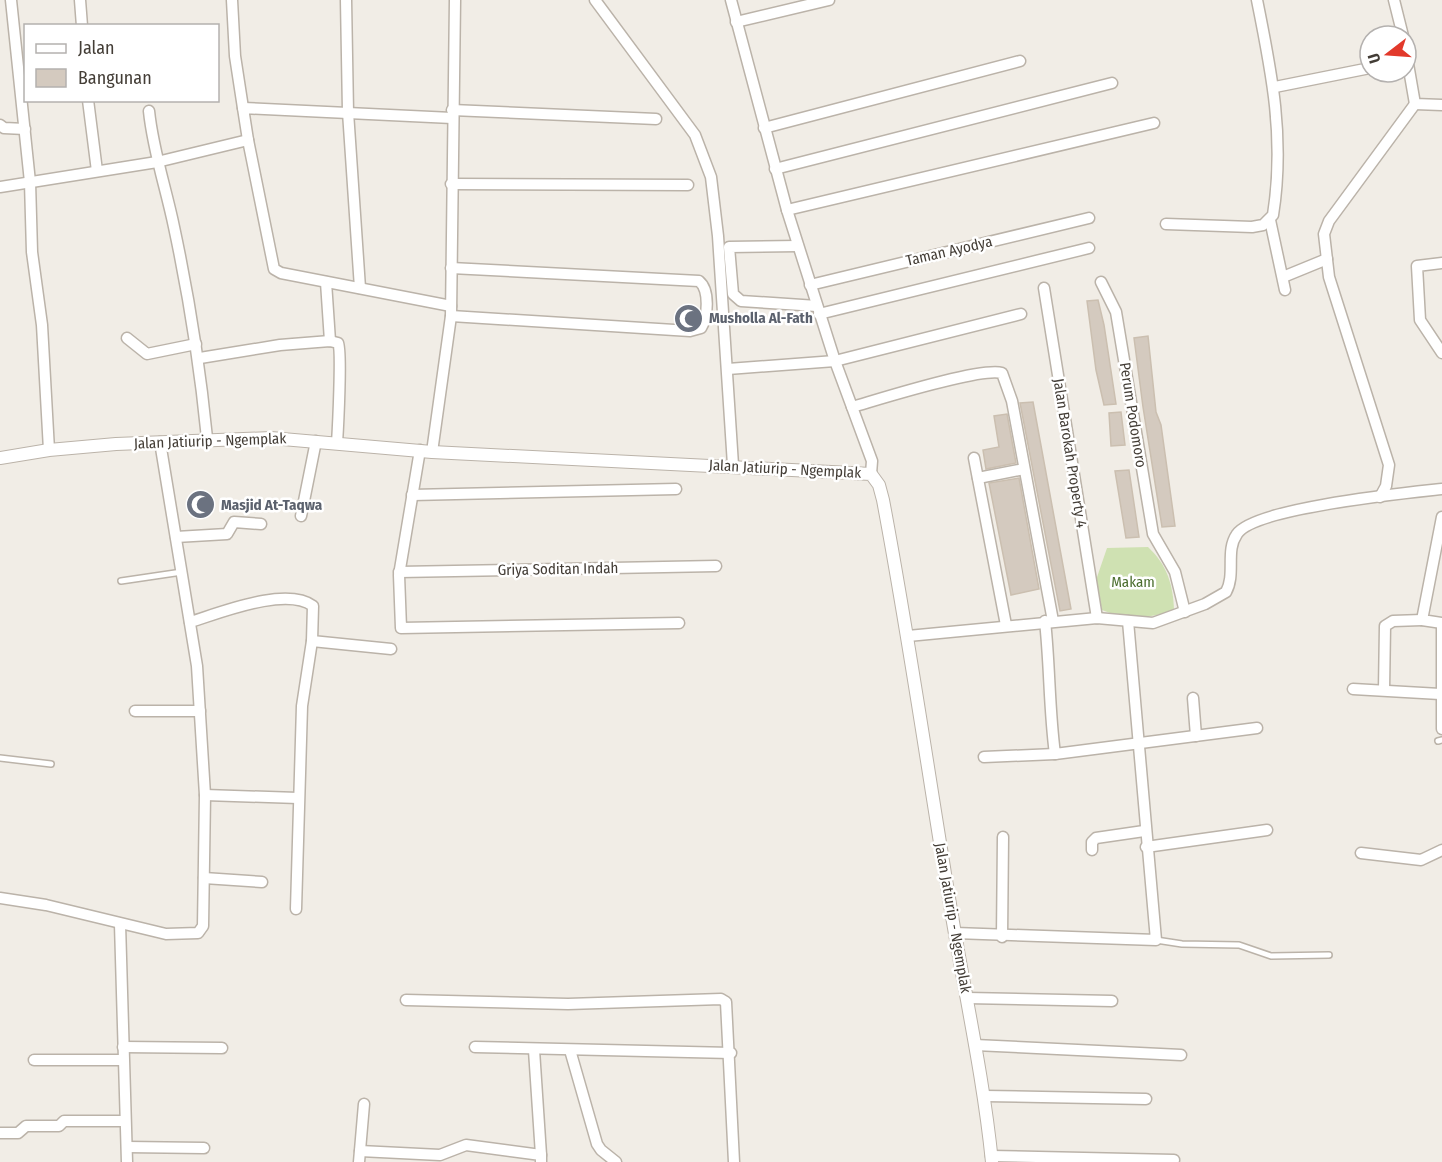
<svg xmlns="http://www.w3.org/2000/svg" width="1442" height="1162" viewBox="0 0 1442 1162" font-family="'Fira Sans Condensed',sans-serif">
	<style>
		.green { fill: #cfe1b2 }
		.building { fill: #d4cabf; stroke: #cbbfb0; stroke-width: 1.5 }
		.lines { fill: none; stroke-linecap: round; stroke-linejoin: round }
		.service-casing { stroke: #bbb3a9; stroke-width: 8 }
		.minor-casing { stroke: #bbb3a9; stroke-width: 13 }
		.tertiary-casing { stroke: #bbb3a9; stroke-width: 14 }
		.service { stroke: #fff; stroke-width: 5 }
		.minor { stroke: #fff; stroke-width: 10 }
		.tertiary { stroke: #fff; stroke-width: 12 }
		.labels { text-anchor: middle; stroke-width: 5; stroke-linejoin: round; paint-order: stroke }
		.street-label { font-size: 15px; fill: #433d36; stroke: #fff }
		.worship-label { font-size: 15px; font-weight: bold; fill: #5b616d; stroke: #fff; text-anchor: start }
		.park-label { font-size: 15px; fill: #4c6e30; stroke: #fff }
	</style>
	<rect width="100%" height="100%" fill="#f1ede6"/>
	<path class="green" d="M 1148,547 C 1167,565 1173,584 1174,610 C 1150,619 1126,620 1102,610 L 1096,580 L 1107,548 Z"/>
	<g class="building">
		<polygon points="1098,300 1104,325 1116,404 1104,405 1096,370 1087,301"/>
		<polygon points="1148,336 1156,412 1161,425 1175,526 1162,527 1143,407 1134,338"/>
		<polygon points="1033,402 1071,609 1060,611 1020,403"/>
		<polygon points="1121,412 1125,445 1111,446 1109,413"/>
		<polygon points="1007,414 1016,463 986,469 983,450 999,447 994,416"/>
		<polygon points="1129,470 1139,537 1126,538 1115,471"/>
		<polygon points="1019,478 1039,589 1011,595 989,483"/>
	</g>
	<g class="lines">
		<defs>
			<g id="service">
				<polyline points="121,581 182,572"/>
				<polyline points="1438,741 1442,740"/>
				<polyline points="0,758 51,764"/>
				<polyline points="1156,940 1182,944 1239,945 1271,956 1329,955"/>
			</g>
			<g id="minor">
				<polyline points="11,0 30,182 32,252 42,325 49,450"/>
				<polyline points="80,0 82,26"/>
				<polyline points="232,0 235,56 243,108"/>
				<polyline points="346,0 348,112 360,288"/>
				<polyline points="595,0 695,135 711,177 718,236 733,465"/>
				<polyline points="731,0 787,210 835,361 872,461 871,474"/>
				<polyline points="1394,0 1403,36"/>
				<polyline points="736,22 829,0"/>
				<polyline points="1406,52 1415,104 1442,105"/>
				<polyline points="1275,87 1370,68"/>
				<polyline points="88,100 97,171"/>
				<polyline points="452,110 656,119"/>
				<path d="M 149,111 C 153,151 166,188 174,227 C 189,297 200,367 207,438"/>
				<polyline points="0,125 4,128 25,129"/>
				<polyline points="764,128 1020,61"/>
				<polyline points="248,140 243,108 452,118"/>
				<polyline points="775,169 1112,83"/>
				<polyline points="451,184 688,185"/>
				<polyline points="0,187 157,162 248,140 274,269 281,273 451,306"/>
				<polyline points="787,210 1154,123"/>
				<polyline points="1270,220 1285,290"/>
				<path d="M 1166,224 L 1252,227 L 1263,225 L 1273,215 C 1285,139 1272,74 1257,0"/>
				<polyline points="798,246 729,247 733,294 741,301 817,306"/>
				<polyline points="1442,263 1417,266 1420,320 1442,353"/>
				<polyline points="1283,277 1327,259"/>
				<polyline points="326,282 330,341"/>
				<polyline points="1101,282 1116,312 1153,534 1175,572 1185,612"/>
				<polyline points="810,285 1089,218"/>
				<polyline points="1044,288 1097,618"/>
				<polyline points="819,314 1089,248"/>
				<path d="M 451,316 L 690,331 L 701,328 C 708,317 710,290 699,281 L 451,268"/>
				<polyline points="127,338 147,354 196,344"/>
				<path d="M 200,358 L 280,345 L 330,341 L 338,343 C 342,350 338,428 337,443"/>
				<polyline points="728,369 835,361 1021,314"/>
				<path d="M 852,407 C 880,399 980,367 1002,373 L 1012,401 L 1053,621"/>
				<polyline points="420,450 399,575 401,628 679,623"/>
				<polyline points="432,452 451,316 455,0"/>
				<polyline points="974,458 1006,625"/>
				<polyline points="978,478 1024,469"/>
				<polyline points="412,495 676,489"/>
				<polyline points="1380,497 1386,486 1389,465 1329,277 1324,234 1329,221 1415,104"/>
				<polyline points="301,516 316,441"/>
				<polyline points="1442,517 1422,620 1442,623"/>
				<polyline points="176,537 227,534 234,522 261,524"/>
				<polyline points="399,572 716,566"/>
				<path d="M 1045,621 C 1050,667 1049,709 1055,754 L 1257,728"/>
				<path d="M 190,622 C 220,613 286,586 313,606 L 312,641 L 391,649"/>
				<polyline points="1442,627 1442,729"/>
				<path d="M 908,636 L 1097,618 L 1153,623 L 1205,604 L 1226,592 C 1236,574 1225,551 1237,534 C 1254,508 1406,493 1442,489"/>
				<polyline points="1353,689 1440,694"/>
				<polyline points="1384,690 1385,626 1393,621 1422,620"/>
				<polyline points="1193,698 1196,736"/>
				<polyline points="135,711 200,711"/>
				<polyline points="984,757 1055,754"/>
				<polyline points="205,795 298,798"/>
				<polyline points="1146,847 1267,830"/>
				<polyline points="1092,850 1092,842 1096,838 1144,831"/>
				<polyline points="1361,853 1421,860 1442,850"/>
				<polyline points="204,878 262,882"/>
				<polyline points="0,898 46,905 166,934 198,933 203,926 205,795 197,666 160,442"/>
				<polyline points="296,909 302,706 312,641"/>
				<polyline points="120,924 127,1162"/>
				<polyline points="955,933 1156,940 1128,621"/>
				<polyline points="1002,937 1003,837"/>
				<polyline points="967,998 1112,1001"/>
				<polyline points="406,1000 568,1004 721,999 726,1002 734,1162"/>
				<polyline points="975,1045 1181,1055"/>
				<polyline points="123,1047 222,1048"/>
				<polyline points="475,1047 731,1053"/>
				<polyline points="534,1050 541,1155"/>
				<polyline points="570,1050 597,1144 601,1150 616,1162"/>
				<polyline points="34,1060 123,1060"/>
				<polyline points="985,1096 1146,1099"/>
				<polyline points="0,1133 18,1133 26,1126 59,1126 64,1121 125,1121"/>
				<polyline points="127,1147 204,1148"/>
				<polyline points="360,1151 440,1155 466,1145 541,1155 541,1162"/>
				<polyline points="991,1156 1174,1160"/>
				<polyline points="359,1162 364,1104"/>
			</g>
			<path id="tertiary" d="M 0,458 L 49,450 L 116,444 L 271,438 L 432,452 L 871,474 L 879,485 L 883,500 C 908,632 927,765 949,898 C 963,986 983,1073 992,1162"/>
		</defs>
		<use href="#service" class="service-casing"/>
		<use href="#minor" class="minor-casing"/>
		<use href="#tertiary" class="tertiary-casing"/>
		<use href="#service" class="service"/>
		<use href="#minor" class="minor"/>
		<use href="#tertiary" class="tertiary"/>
	</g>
	<defs>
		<symbol id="mosque-disc" viewBox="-11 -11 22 22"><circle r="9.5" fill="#6b7280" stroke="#fff"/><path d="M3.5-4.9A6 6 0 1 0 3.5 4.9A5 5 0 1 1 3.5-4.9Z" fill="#fff"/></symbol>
	</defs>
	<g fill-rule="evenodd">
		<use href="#mosque-disc" x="672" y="302" width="33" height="33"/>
		<use href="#mosque-disc" x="184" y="488" width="33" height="33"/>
	</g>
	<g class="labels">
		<g class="street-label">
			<text transform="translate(949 251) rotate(-13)" y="5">Taman Ayodya</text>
			<text transform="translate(1133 415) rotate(81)" y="5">Perum Podomoro</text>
			<text transform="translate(210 441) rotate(-2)" y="5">Jalan Jatiurip - Ngemplak</text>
			<text transform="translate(1070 453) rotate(81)" y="5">Jalan Barokah Property 4</text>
			<text transform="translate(785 469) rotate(3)" y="5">Jalan Jatiurip - Ngemplak</text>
			<text transform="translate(558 569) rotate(-1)" y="5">Griya Soditan Indah</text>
			<text transform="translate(953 918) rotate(80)" y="5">Jalan Jatiurip - Ngemplak</text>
		</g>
		<g class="worship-label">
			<text x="709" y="323">Musholla Al-Fath</text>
			<text x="221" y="510">Masjid At-Taqwa</text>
		</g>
		<g class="park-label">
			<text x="1133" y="587">Makam</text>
		</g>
	</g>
	<rect x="24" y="24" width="195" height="78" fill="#ffffff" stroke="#b4b1af" stroke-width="1.5"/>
	<rect x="36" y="44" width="30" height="9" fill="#ffffff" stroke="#b4b1af" stroke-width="1.5"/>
	<text x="78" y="54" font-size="18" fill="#433d36">Jalan</text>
	<rect x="36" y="69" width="30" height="18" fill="#d4cabf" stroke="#b4b1af" stroke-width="1.5"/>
	<text x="78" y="84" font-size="18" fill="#433d36">Bangunan</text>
	<g transform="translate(1388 54) rotate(253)"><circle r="28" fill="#ffffff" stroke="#b4b1af" stroke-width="1.5"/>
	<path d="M0-4.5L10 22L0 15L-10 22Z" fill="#e2392b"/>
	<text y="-9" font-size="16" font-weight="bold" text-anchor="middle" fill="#433d36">U</text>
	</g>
</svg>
